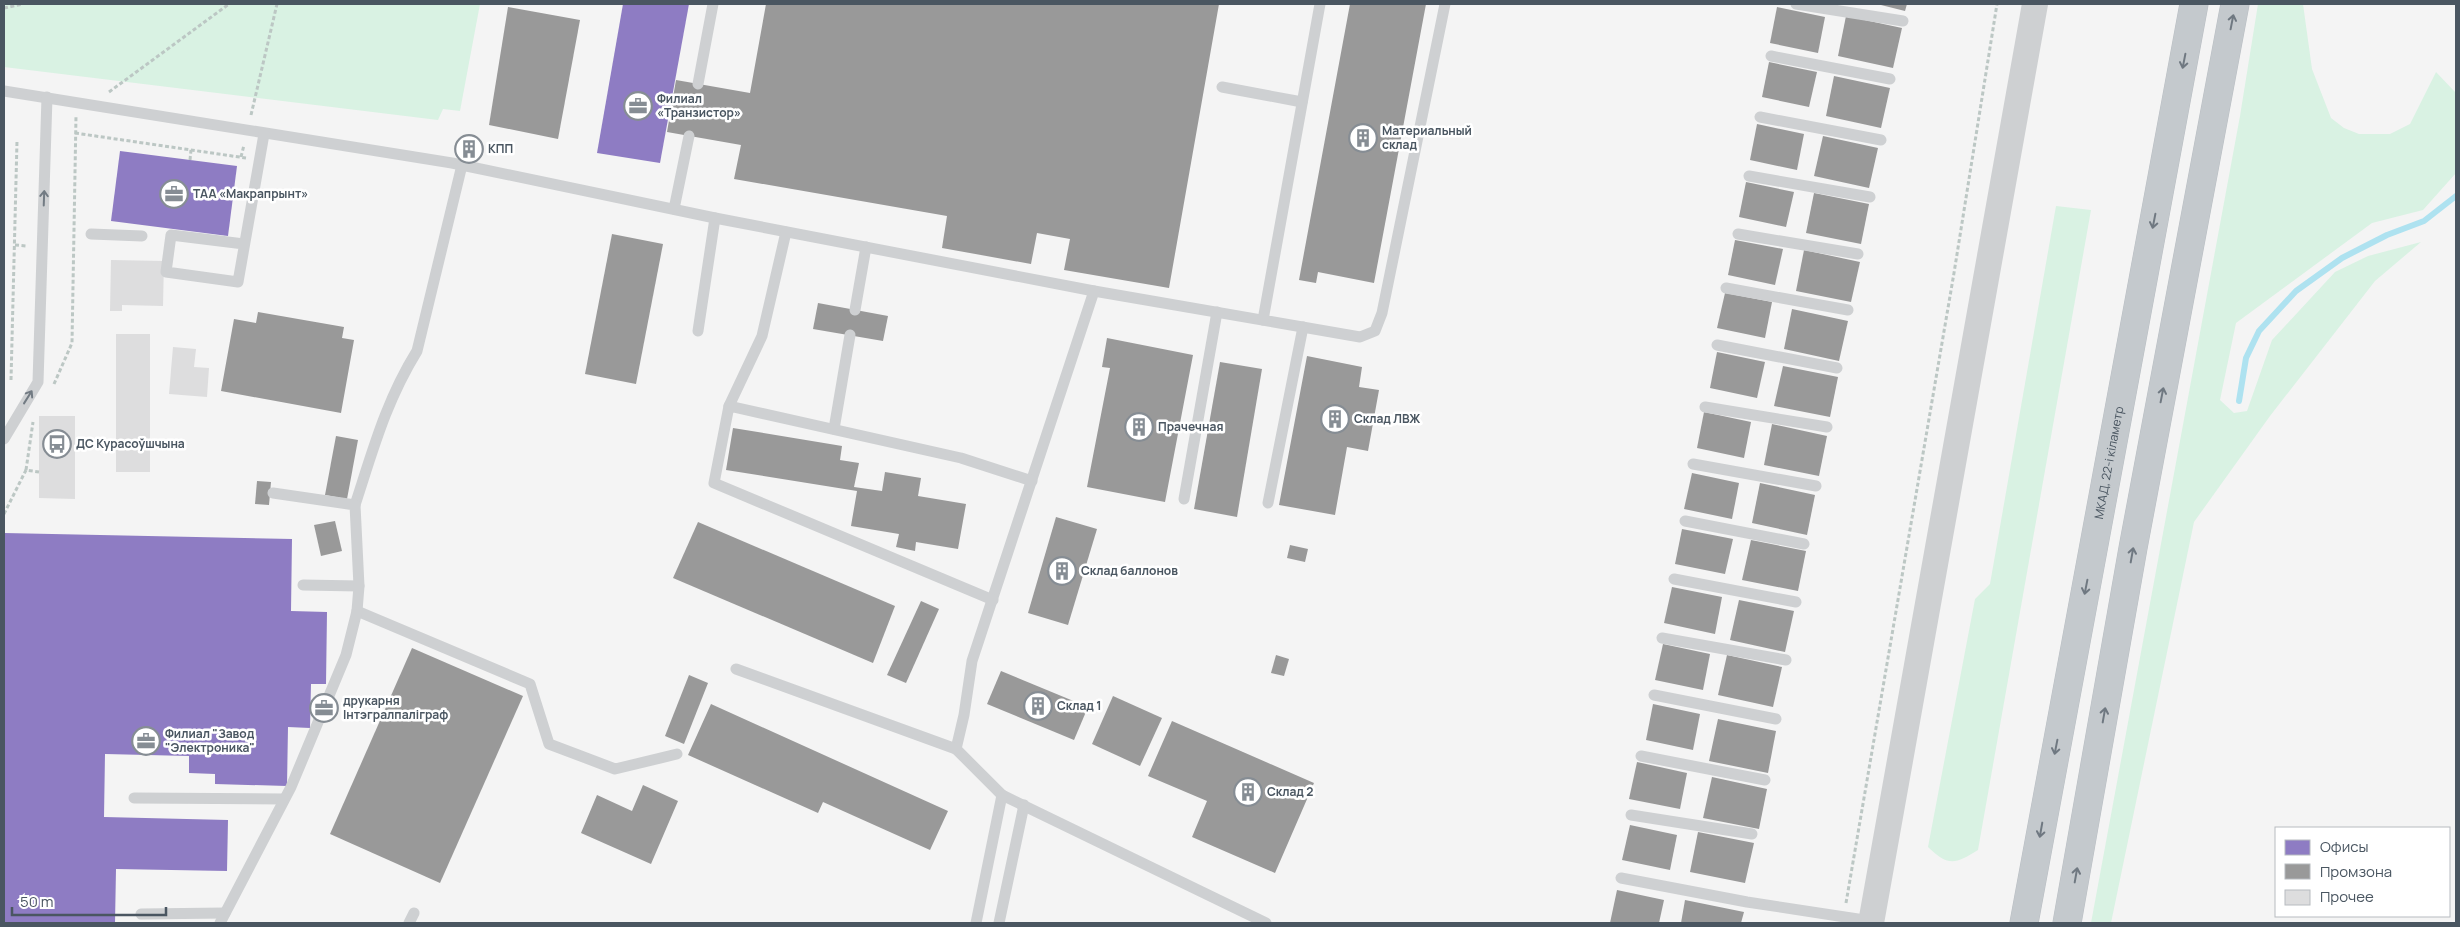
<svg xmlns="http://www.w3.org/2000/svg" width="2460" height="927" viewBox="0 0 2460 927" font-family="Manrope,sans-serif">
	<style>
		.green { fill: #d9f2e3 }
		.offices { fill: #8e7cc3 }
		.industry { fill: #999 }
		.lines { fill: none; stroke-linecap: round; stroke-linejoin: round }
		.stream { stroke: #aee2f0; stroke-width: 6 }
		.building { fill: #ddddde }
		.trunk-casing { stroke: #b9bec3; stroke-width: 29 }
		.path { stroke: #bcc7c4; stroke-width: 3; stroke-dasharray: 4 2.5; stroke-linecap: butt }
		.service { stroke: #ced0d2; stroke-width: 11 }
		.tertiary { stroke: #ced0d2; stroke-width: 26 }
		.trunk { stroke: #c4c9cd; stroke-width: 28 }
		.oneway { stroke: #6f7881 }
		.oneway2 { stroke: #727b83 }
		.labels { text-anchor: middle; stroke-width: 5; stroke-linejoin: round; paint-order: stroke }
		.poi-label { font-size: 12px; font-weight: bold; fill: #4a5661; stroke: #fff; text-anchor: start }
		.street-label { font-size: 12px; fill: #4a5661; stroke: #fff }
	</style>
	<rect width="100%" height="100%" fill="#f4f4f4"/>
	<g class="green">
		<polygon points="4,4 480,4 460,111 443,109 438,120 4,67"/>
		<polygon points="2258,4 2303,4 2312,69 2331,118 2344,128 2359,134 2390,134 2410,124 2436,72 2456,93 2456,173 2423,210 2372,223 2236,323 2220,400 2234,413 2247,411 2272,340 2335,272 2368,256 2421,242 2375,281 2270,416 2194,522 2111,923 2091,923 2240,116"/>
		<path d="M 2056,206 L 2091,210 L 1978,850 C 1955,864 1949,867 1928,847 L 1975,599 L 1990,584 Z"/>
	</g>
	<g class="offices">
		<polygon points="623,4 689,4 660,163 597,153"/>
		<polygon points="120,151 237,166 228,236 111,221"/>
		<polygon points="4,533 292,539 291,611 327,612 326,684 311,684 310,728 288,727 287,786 215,784 215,774 189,773 189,756 105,754 104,817 228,820 227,871 116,869 115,923 4,923"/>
	</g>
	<g class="industry">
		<polygon points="766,4 1219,4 1169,288 1064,270 1070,239 1037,233 1031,264 942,248 947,216 734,179 741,145 667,132 676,80 750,93"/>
		<polygon points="1350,4 1426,4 1374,283 1318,272 1316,283 1299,280"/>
		<polygon points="1877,4 1907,4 1905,11"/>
		<polygon points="508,7 580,20 558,139 489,125"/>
		<polygon points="1777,7 1825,17 1818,53 1770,43"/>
		<polygon points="1846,16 1902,28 1893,68 1838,56"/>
		<polygon points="1769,62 1817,72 1809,107 1762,97"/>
		<polygon points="1834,76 1890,88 1881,128 1826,116"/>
		<polygon points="1757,124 1804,134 1797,170 1750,160"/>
		<polygon points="1823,136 1878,148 1869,188 1814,176"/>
		<polygon points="465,139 476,142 473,158 461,156"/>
		<polygon points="1746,182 1794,192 1786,227 1739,217"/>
		<polygon points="1814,193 1869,204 1861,244 1806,233"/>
		<polygon points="612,234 663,244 636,384 585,374"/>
		<polygon points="1735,240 1783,249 1775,285 1728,275"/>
		<polygon points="1804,250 1860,262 1851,302 1796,291"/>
		<polygon points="1725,293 1772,302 1765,338 1717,328"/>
		<polygon points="818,303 888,316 883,341 813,329"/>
		<polygon points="1792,309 1848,321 1839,361 1784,349"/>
		<polygon points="258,312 344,327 342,338 354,340 341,413 221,391 234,319 256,323"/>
		<polygon points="1107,338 1193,355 1165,502 1087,487 1110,368 1102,367"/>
		<polygon points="1717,352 1765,362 1757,398 1710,388"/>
		<polygon points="1307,356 1362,367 1359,387 1379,390 1368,451 1347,447 1335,515 1279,505"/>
		<polygon points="1220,362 1262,369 1237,517 1194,509"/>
		<polygon points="1783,366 1838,377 1830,417 1774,406"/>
		<polygon points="1704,412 1751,422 1744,458 1697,448"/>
		<polygon points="1772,424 1827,436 1819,476 1764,465"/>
		<polygon points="733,428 842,446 840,460 859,463 854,487 882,491 885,472 921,478 918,496 966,504 958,549 916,542 915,551 896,547 899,534 851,526 857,491 726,470"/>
		<polygon points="336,436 358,440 347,499 325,495"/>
		<polygon points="1692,473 1739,483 1732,519 1684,509"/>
		<polygon points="257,481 271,482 269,505 255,504"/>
		<polygon points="1760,483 1815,495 1807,535 1752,523"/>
		<polygon points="1056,517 1097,529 1068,625 1028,613"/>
		<polygon points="335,521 342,551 321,556 314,525"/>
		<polygon points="698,522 895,606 873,663 673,578"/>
		<polygon points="1682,529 1733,539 1725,574 1675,564"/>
		<polygon points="1751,540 1806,551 1798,591 1742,580"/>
		<polygon points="1290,545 1308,549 1305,562 1287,558"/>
		<polygon points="1672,587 1722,597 1715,634 1664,623"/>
		<polygon points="1739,600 1794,611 1785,652 1730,640"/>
		<polygon points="921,601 939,609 906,683 887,675"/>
		<polygon points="1663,644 1710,654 1703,690 1655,680"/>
		<polygon points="412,648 523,696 440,883 330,834"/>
		<polygon points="1276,655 1289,659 1284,676 1271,673"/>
		<polygon points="1727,655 1782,667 1773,707 1718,695"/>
		<polygon points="1001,671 1088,707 1074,740 987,704"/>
		<polygon points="689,675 708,683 684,744 665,736"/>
		<polygon points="1113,696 1162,718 1140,766 1092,744"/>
		<polygon points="711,704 948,811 930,850 823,802 818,813 688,755"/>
		<polygon points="1653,704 1700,714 1693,750 1646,740"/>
		<polygon points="1718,719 1776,731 1768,773 1709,761"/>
		<polygon points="1172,721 1314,783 1275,873 1192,837 1207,801 1148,776"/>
		<polygon points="1637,762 1687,773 1680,809 1629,799"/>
		<polygon points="1712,777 1767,789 1759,829 1703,818"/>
		<polygon points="643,785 678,801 651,864 581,833 597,795 632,811"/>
		<polygon points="1630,825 1677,835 1670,870 1622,860"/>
		<polygon points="1698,832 1754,843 1745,883 1690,872"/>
		<polygon points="1617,890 1664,900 1659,923 1610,923"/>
		<polygon points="1685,900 1744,912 1741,923 1681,923"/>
	</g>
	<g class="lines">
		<polyline class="stream" points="2239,401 2246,358 2259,331 2296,291 2342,258 2387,235 2424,221 2456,196"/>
	</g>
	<g class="building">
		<polygon points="111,260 164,261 163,306 122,305 122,311 110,311"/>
		<rect x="116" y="334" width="34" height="138"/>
		<polygon points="173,347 196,349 194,367 209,368 207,397 169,394"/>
		<polygon points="39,416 75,416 75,499 39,498"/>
	</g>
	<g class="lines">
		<defs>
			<g id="trunk">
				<path id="s1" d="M 2024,923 L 2194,4"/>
				<polyline points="2067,923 2133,548 2235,4"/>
			</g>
		</defs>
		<use href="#trunk" class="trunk-casing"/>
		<g class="path">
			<polyline points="4,8 23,4"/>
			<polyline points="109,92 229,4"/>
			<polyline points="251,115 277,4"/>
			<polyline points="75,133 246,158"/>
			<polyline points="241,157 244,145"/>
			<polyline points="190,160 191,150"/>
			<polyline points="15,245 26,246"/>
			<polyline points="11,380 17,141"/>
			<polyline points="54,384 72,343 76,116"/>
			<polyline points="26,470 33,422"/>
			<polyline points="4,514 26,470 39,472"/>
			<polyline points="1846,903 1954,273 1997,4"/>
		</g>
		<g class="service">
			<polyline points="1796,4 1903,21"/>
			<polyline points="1771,56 1890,79"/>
			<polyline points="698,84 713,4"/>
			<polyline points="1222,87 1302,102"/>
			<polyline points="4,91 452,163 715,218 1094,291 1360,337 1375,331 1382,313 1445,4"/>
			<polyline points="1760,117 1881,140"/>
			<polyline points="1749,176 1870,197"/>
			<polyline points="674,209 689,136"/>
			<polyline points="91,234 142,236"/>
			<polyline points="1738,234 1858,254"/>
			<polyline points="244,244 171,235 166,272 238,282 264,134"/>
			<polyline points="1726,288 1848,310"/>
			<polyline points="1094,291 972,661 964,715 956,749 1002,795 1266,923"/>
			<polyline points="855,310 866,247"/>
			<polyline points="1263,320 1320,4"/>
			<polyline points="698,331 715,218"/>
			<polyline points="1717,345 1837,368"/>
			<polyline points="729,406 762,336 786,232"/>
			<polyline points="1705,407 1827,427"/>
			<polyline points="834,429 850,335"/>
			<polyline points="4,439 38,382 47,97"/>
			<polyline points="1693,464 1816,486"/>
			<polyline points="1184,499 1217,312"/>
			<polyline points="1268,503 1303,327"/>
			<path d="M 355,505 C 373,450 386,401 417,351 L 462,165"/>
			<polyline points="1685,521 1804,544"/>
			<polyline points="1674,579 1796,602"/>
			<polyline points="303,585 359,586"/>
			<polyline points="993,600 714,483 729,406 961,458 1032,481"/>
			<polyline points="357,611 530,684 549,744 615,769 677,754"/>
			<polyline points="1662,638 1786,660"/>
			<polyline points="736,669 956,749"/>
			<polyline points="1654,695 1776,719"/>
			<polyline points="1641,756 1765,780"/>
			<polyline points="134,798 284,799"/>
			<polyline points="1631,815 1752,834"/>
			<polyline points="1621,878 1747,902 1871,921"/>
			<polyline points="141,914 225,913"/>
			<polyline points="220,923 291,787 346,655 357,611 359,586 355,505 273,493"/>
			<polyline points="409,923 414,913"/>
			<polyline points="976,923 1002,795"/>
			<polyline points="999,923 1024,805"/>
		</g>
		<polyline class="tertiary" points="1871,923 2035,4"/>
		<use href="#trunk" class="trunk"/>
	</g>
	<defs><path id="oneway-shaft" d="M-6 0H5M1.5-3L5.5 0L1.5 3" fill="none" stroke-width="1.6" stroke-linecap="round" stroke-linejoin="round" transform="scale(1.25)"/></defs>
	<g class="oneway">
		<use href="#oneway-shaft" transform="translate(2232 22) rotate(-79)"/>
		<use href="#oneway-shaft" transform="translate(2184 61) rotate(101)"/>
		<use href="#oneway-shaft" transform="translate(2154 221) rotate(101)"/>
		<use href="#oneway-shaft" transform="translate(2162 395) rotate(-79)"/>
		<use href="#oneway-shaft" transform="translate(2132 555) rotate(-80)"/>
		<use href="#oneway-shaft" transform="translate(2086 587) rotate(101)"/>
		<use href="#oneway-shaft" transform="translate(2104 715) rotate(-80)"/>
		<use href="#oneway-shaft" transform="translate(2056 747) rotate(101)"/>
		<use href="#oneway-shaft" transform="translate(2041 830) rotate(100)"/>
		<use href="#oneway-shaft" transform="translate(2076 875) rotate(-80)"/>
	</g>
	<g class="oneway2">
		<use href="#oneway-shaft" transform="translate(44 198) rotate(-88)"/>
		<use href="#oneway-shaft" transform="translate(28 397) rotate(-58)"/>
	</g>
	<defs>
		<symbol id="office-ring" viewBox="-11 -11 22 22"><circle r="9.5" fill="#fff" stroke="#868d94" stroke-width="1.5"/><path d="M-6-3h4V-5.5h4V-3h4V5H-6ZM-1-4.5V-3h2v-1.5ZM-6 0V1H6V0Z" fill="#868d94"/></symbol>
		<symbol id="building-ring" viewBox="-11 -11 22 22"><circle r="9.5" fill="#fff" stroke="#868d94" stroke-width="1.5"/><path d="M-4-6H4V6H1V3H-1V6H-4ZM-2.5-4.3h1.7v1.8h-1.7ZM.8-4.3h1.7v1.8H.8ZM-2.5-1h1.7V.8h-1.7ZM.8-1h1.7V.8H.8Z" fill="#868d94"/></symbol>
		<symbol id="bus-ring" viewBox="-11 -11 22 22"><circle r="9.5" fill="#fff" stroke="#868d94" stroke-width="1.5"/><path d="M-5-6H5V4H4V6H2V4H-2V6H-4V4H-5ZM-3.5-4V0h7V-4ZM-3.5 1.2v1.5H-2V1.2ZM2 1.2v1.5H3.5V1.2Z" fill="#868d94"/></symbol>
	</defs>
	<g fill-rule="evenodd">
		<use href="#office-ring" x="622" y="90" width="32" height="32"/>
		<use href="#building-ring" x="1347" y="122" width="32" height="32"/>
		<use href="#building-ring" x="453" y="133" width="32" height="32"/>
		<use href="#office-ring" x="158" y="178" width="32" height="32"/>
		<use href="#building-ring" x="1319" y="403" width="32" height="32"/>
		<use href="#building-ring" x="1123" y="411" width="32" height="32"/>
		<use href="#bus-ring" x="41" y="428" width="32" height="32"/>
		<use href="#building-ring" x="1046" y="555" width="32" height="32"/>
		<use href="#building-ring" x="1022" y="690" width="32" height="32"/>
		<use href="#office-ring" x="308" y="692" width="32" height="32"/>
		<use href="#office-ring" x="130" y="725" width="32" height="32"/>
		<use href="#building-ring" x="1232" y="776" width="32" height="32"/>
	</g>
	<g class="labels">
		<g class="poi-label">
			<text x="657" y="103">Филиал<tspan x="657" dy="14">«Транзистор»</tspan></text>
			<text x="1382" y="135">Материальный<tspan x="1382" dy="14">склад</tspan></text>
			<text x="488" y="153">КПП</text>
			<text x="193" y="198">ТАА «Макрапрынт»</text>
			<text x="1354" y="423">Склад ЛВЖ</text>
			<text x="1158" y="431">Прачечная</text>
			<text x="76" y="448">ДС Курасоўшчына</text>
			<text x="1081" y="575">Склад баллонов</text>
			<text x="343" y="705">друкарня<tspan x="343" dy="14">Інтэгралпаліграф</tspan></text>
			<text x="1057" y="710">Склад 1</text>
			<text x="165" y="738">Филиал "Завод<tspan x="165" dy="14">"Электроника"</tspan></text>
			<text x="1267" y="796">Склад 2</text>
		</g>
		<g class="street-label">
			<text dy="4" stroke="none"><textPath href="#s1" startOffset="468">МКАД, 22-і кіламетр</textPath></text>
		</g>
	</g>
	<rect width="2460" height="927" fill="none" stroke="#4a5661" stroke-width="10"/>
	<rect x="2275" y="827" width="175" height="90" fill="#ffffff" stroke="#b7bbc0"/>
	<rect x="2285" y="840" width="25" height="15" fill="#8e7cc3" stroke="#b7bbc0"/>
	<text x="2320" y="852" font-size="15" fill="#4a5661">Офисы</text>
	<rect x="2285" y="864" width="25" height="15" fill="#999999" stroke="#b7bbc0"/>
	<text x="2320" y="877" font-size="15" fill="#4a5661">Промзона</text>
	<rect x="2285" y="890" width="25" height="15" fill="#ddddde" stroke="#b7bbc0"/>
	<text x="2320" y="902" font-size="15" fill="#4a5661">Прочее</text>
	<path d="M12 907v8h154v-8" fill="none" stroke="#4a5661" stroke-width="2.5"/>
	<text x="20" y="907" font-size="15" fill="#4a5661" stroke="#ffffff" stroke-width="4" paint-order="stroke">50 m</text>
</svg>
